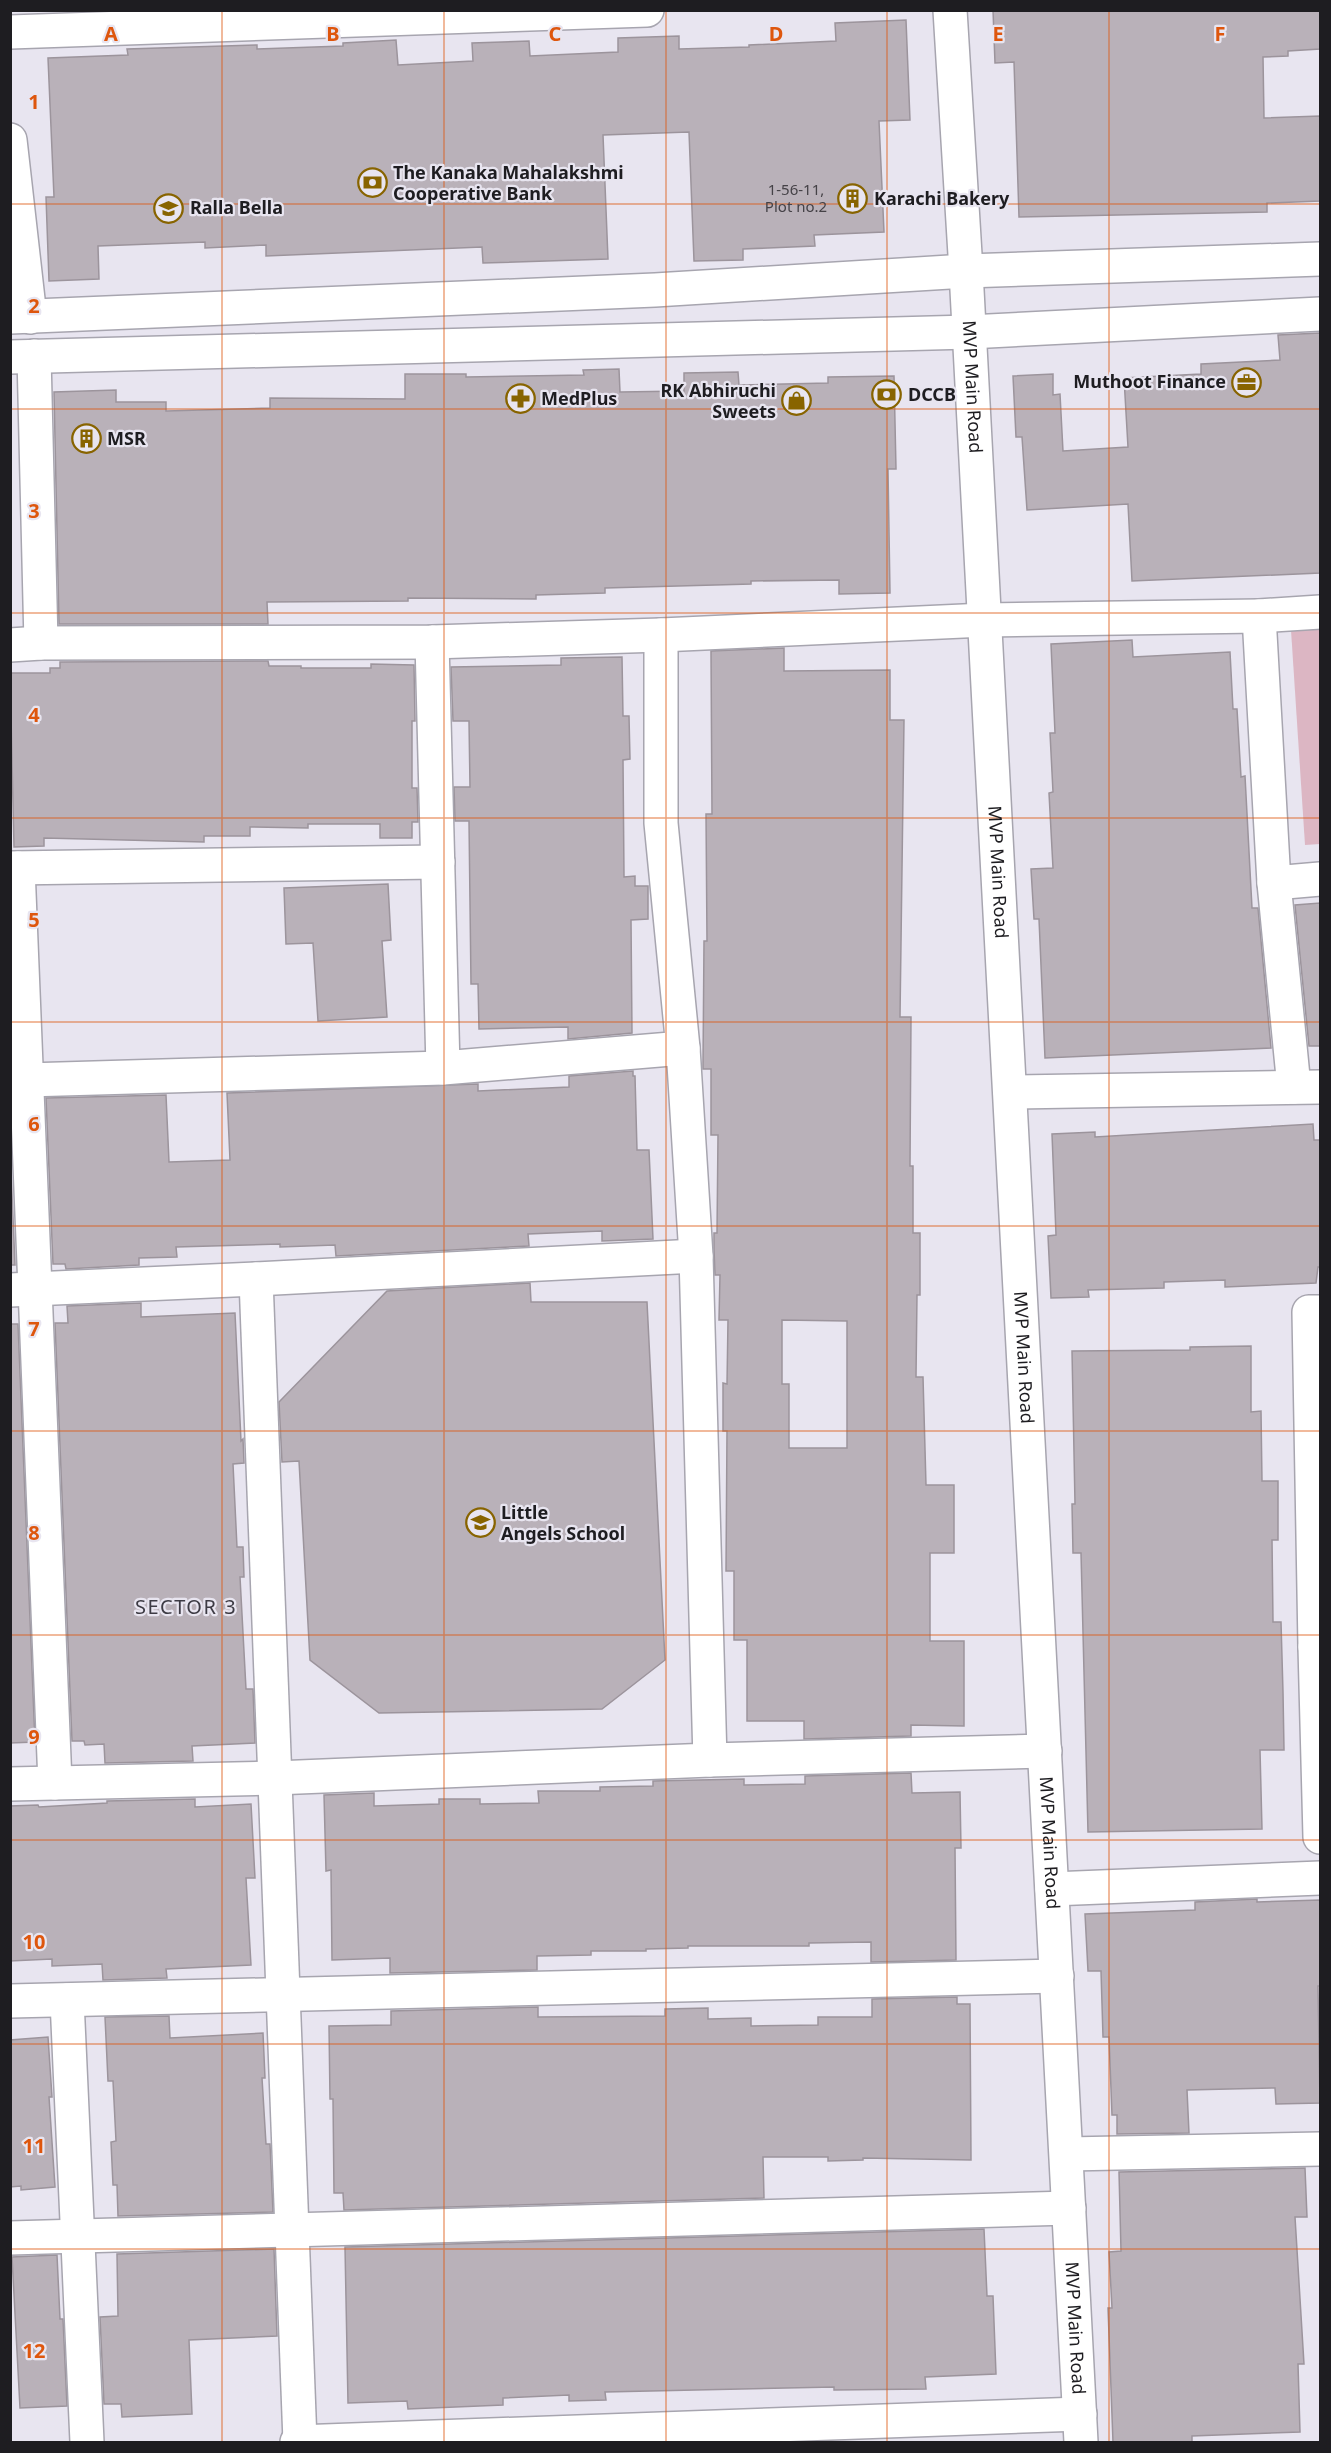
<svg xmlns="http://www.w3.org/2000/svg" width="1331" height="2453" viewBox="0 0 1331 2453" font-family="'Noto Sans',sans-serif">
	<style>
		.green { fill: #dcb6c3 }
		.building { fill: #b9b1b9; stroke: #9c949c; stroke-width: 1.5; fill-rule: evenodd }
		.lines { fill: none; stroke-linecap: round; stroke-linejoin: round }
		.minor-casing { stroke: #a7a5af; stroke-width: 36 }
		.tertiary-casing { stroke: #a7a5af; stroke-width: 36 }
		.minor { stroke: #fff; stroke-width: 33 }
		.tertiary { stroke: #fff; stroke-width: 33 }
		.grid { fill: none; stroke: #de560d; stroke-width: 1.5; stroke-opacity: 0.55 }
		.labels { text-anchor: middle; stroke-width: 4.5; stroke-linejoin: round; paint-order: stroke }
		.number-label { font-size: 15px; fill: #454247 }
		.poi-label { font-size: 18px; font-weight: bold; fill: #1e1d21; stroke: #e8e5f0; text-anchor: start }
		.street-label { font-size: 18px; fill: #1e1d21; stroke: #e8e5f0 }
		.neighbourhood-label { font-size: 20px; letter-spacing: 1.5px; fill: #3d3b44; stroke: #e8e5f0 }
		.grid-label { font-size: 20px; text-anchor: middle; font-weight: bold; fill: #de560d; stroke: #e8e5f0; stroke-width: 4.5; stroke-linejoin: round; paint-order: stroke }
	</style>
	<rect width="100%" height="100%" fill="#e8e5f0"/>
	<polygon class="green" points="1320,628 1320,844 1305,845 1291,630"/>
	<g class="building">
		<polygon points="993,10 1320,10 1320,49 1288,51 1288,56 1263,57 1264,118 1320,116 1320,201 1267,203 1267,212 1019,217 1014,62 995,63"/>
		<polygon points="906,20 910,120 879,121 884,232 814,235 815,246 743,249 743,260 694,261 689,132 603,135 608,259 483,263 482,247 266,256 266,245 205,248 205,242 98,246 99,279 49,281 46,197 54,197 48,58 128,55 127,49 257,45 257,49 343,46 343,43 396,40 398,65 473,61 472,43 529,41 530,56 618,52 618,38 679,36 679,49 749,47 749,45 836,41 835,23"/>
		<polygon points="1320,333 1320,573 1132,581 1128,504 1027,510 1022,437 1016,437 1013,376 1053,374 1053,395 1060,394 1063,451 1128,447 1124,378 1201,374 1201,364 1280,360 1278,335"/>
		<polygon points="619,369 620,392 684,391 684,373 738,372 739,385 828,383 828,377 894,376 896,469 888,469 890,593 839,594 839,580 751,581 751,584 605,588 605,593 536,595 536,599 408,598 408,601 267,602 268,624 59,624 54,392 116,390 116,402 166,402 166,411 270,408 270,398 405,399 405,374 466,374 466,377 584,375 583,370"/>
		<polygon points="1132,640 1133,657 1230,652 1233,709 1237,709 1241,777 1245,776 1252,908 1258,908 1271,1048 1045,1058 1039,919 1034,919 1031,869 1053,868 1049,793 1053,792 1050,733 1055,733 1051,644"/>
		<path d="M 784,648 L 784,671 L 890,670 L 890,720 L 904,720 L 900,1017 L 911,1017 L 910,1166 L 913,1166 L 913,1233 L 920,1233 L 920,1295 L 917,1295 L 916,1377 L 923,1377 L 926,1485 L 954,1485 L 954,1553 L 930,1553 L 930,1641 L 964,1641 L 964,1726 L 911,1725 L 911,1736 L 804,1739 L 804,1721 L 747,1721 L 747,1640 L 734,1640 L 734,1571 L 726,1571 L 727,1431 L 723,1431 L 723,1383 L 727,1384 L 728,1320 L 719,1320 L 720,1275 L 715,1275 L 714,1249 L 714,1233 L 717,1233 L 718,1135 L 711,1135 L 711,1069 L 703,1069 L 703,1066 L 704,941 L 707,941 L 706,814 L 712,814 L 711,651 ZM 782,1320 L 847,1321 L 847,1448 L 789,1448 L 789,1384 L 782,1384 Z"/>
		<polygon points="622,657 623,716 629,716 630,759 623,760 624,877 635,876 635,886 648,886 648,919 631,920 632,1033 568,1039 568,1027 479,1029 478,984 471,984 469,821 455,821 454,787 470,787 469,721 453,721 451,667 561,665 561,658"/>
		<polygon points="268,661 269,666 301,666 301,668 371,668 371,664 414,665 415,721 412,721 412,788 417,788 418,822 412,822 412,838 380,838 380,824 308,824 308,828 250,827 250,836 204,836 204,842 44,838 44,846 14,847 10,673 50,673 50,668 60,668 60,662"/>
		<polygon points="388,884 391,940 382,941 387,1017 318,1021 313,943 286,944 284,888"/>
		<polygon points="1320,903 1320,1046 1309,1046 1295,905"/>
		<polygon points="633,1071 633,1076 635,1076 637,1150 649,1150 653,1239 602,1241 602,1231 528,1234 529,1246 336,1256 335,1245 280,1247 280,1244 176,1247 177,1257 139,1258 139,1265 66,1269 65,1264 53,1264 46,1098 166,1095 169,1162 230,1160 227,1093 478,1084 478,1091 569,1087 569,1076"/>
		<polygon points="1313,1124 1314,1140 1320,1140 1320,1267 1318,1267 1316,1283 1225,1287 1225,1280 1164,1282 1164,1288 1088,1290 1089,1297 1051,1298 1048,1236 1056,1235 1052,1134 1095,1132 1095,1137"/>
		<polygon points="10,1147 15,1265 10,1265"/>
		<polygon points="530,1283 531,1302 647,1302 665,1660 602,1709 379,1713 310,1660 299,1461 282,1462 279,1402 387,1291"/>
		<polygon points="141,1303 141,1317 235,1313 241,1441 243,1439 244,1463 233,1464 237,1547 243,1547 244,1577 240,1577 246,1689 253,1689 255,1743 192,1746 193,1761 105,1763 104,1744 85,1745 84,1741 72,1741 55,1323 68,1323 67,1306"/>
		<polygon points="10,1324 18,1324 35,1742 10,1743"/>
		<polygon points="1251,1346 1251,1412 1261,1411 1262,1481 1278,1481 1278,1540 1272,1540 1273,1622 1281,1622 1283,1692 1284,1750 1260,1750 1262,1829 1088,1832 1081,1553 1073,1553 1072,1504 1075,1504 1072,1351 1190,1350 1190,1347"/>
		<polygon points="911,1773 912,1793 960,1792 961,1848 955,1848 956,1960 871,1962 871,1942 809,1943 809,1946 688,1946 688,1948 646,1949 646,1951 591,1951 591,1955 537,1956 537,1970 390,1973 390,1958 332,1960 331,1870 326,1871 324,1795 374,1793 374,1806 439,1804 439,1799 480,1799 480,1804 539,1803 538,1791 600,1791 600,1787 653,1786 653,1781 744,1779 744,1785 805,1784 805,1776"/>
		<polygon points="195,1799 195,1807 251,1804 255,1878 246,1878 251,1965 166,1969 167,1978 103,1980 102,1964 52,1966 52,1959 10,1961 10,1806 38,1805 39,1807 107,1803 107,1801"/>
		<polygon points="1257,1899 1257,1902 1320,1900 1320,1986 1318,1986 1320,2103 1276,2104 1275,2088 1187,2090 1189,2133 1117,2134 1117,2115 1112,2115 1109,2037 1103,2037 1101,1971 1088,1971 1085,1914 1195,1910 1195,1902"/>
		<polygon points="957,1997 957,2004 970,2004 971,2160 863,2158 863,2160 828,2161 828,2157 763,2157 764,2198 344,2210 343,2193 334,2193 333,2099 330,2099 329,2026 391,2025 391,2011 538,2007 538,2017 665,2016 665,2009 708,2008 708,2019 751,2018 751,2026 818,2025 818,2017 872,2017 872,1999"/>
		<polygon points="169,2016 170,2038 263,2033 265,2078 262,2078 266,2144 270,2144 273,2212 118,2216 117,2185 113,2185 111,2142 116,2141 113,2081 108,2081 105,2017"/>
		<polygon points="48,2037 52,2097 49,2097 55,2187 21,2190 21,2186 10,2187 10,2040"/>
		<polygon points="1305,2168 1307,2217 1295,2217 1304,2364 1298,2364 1300,2432 1192,2436 1192,2442 1113,2442 1108,2308 1112,2308 1109,2252 1121,2251 1119,2172"/>
		<polygon points="984,2229 987,2296 993,2296 996,2374 925,2377 926,2389 834,2390 834,2387 605,2392 606,2400 569,2401 569,2395 503,2398 503,2405 408,2409 407,2401 348,2403 345,2247"/>
		<polygon points="274,2249 277,2336 189,2340 192,2414 122,2417 121,2404 104,2404 100,2317 118,2316 117,2254"/>
		<polygon points="57,2255 60,2319 63,2319 67,2406 20,2408 12,2257"/>
	</g>
	<g class="lines">
		<defs>
			<g id="minor">
				<polyline points="950,10 966,271"/>
				<polyline points="10,32 647,10"/>
				<polyline points="10,140 30,317"/>
				<polyline points="34,356 41,643"/>
				<polyline points="1259,616 1320,612"/>
				<polyline points="432,642 443,1068"/>
				<polyline points="10,645 41,643 432,642 661,635 985,620 1259,616 1274,883 1320,879"/>
				<polyline points="10,868 438,862"/>
				<polyline points="18,868 55,1783"/>
				<polyline points="1274,883 1294,1087"/>
				<polyline points="26,1080 443,1068 683,1048"/>
				<polyline points="1010,1092 1320,1087"/>
				<polyline points="256,1279 300,2442"/>
				<polyline points="10,1290 256,1279 696,1256"/>
				<polyline points="1315,1647 1309,1312 1320,1312"/>
				<polyline points="1320,1647 1315,1647 1320,1837"/>
				<polyline points="710,1760 1045,1751"/>
				<polyline points="10,1784 275,1778 710,1760 696,1256 683,1048 661,823 661,635"/>
				<polyline points="1052,1889 1320,1878"/>
				<polyline points="67,2000 87,2442"/>
				<polyline points="10,2001 1057,1976"/>
				<polyline points="1067,2154 1320,2149"/>
				<polyline points="10,2238 1069,2208"/>
				<polyline points="297,2442 1080,2414"/>
			</g>
			<g id="tertiary">
				<path id="s1" d="M 966,271 L 1081,2442"/>
				<polyline points="10,317 655,290 966,271 1320,259"/>
				<polyline points="10,357 969,332 1320,314"/>
			</g>
		</defs>
		<use href="#minor" class="minor-casing"/>
		<use href="#tertiary" class="tertiary-casing"/>
		<use href="#minor" class="minor"/>
		<use href="#tertiary" class="tertiary"/>
	</g>
	<path class="grid" d="M 222,10 L 222,2442M 444,10 L 444,2442M 666,10 L 666,2442M 887,10 L 887,2442M 1109,10 L 1109,2442M 10,204 L 1320,204M 10,409 L 1320,409M 10,613 L 1320,613M 10,818 L 1320,818M 10,1022 L 1320,1022M 10,1226 L 1320,1226M 10,1431 L 1320,1431M 10,1635 L 1320,1635M 10,1840 L 1320,1840M 10,2044 L 1320,2044M 10,2249 L 1320,2249"/>
	<defs>
		<symbol id="bank-ring" viewBox="-11 -11 22 22"><circle r="9.5" fill="#e8e5f0" stroke="#886400" stroke-width="1.5"/><path d="M-6-4H6V4H-6ZM0-2.3a2.3 2.3 0 1 0 0 4.6a2.3 2.3 0 1 0 0-4.6Z" fill="#886400"/></symbol>
		<symbol id="building-ring" viewBox="-11 -11 22 22"><circle r="9.5" fill="#e8e5f0" stroke="#886400" stroke-width="1.5"/><path d="M-4-6H4V6H1V3H-1V6H-4ZM-2.5-4.3h1.7v1.8h-1.7ZM.8-4.3h1.7v1.8H.8ZM-2.5-1h1.7V.8h-1.7ZM.8-1h1.7V.8H.8Z" fill="#886400"/></symbol>
		<symbol id="school-ring" viewBox="-11 -11 22 22"><circle r="9.5" fill="#e8e5f0" stroke="#886400" stroke-width="1.5"/><path d="M0-5L7-2L0 1L-7-2ZM-4 1L0 2.5L4 1V4Q0 6-4 4Z" fill="#886400"/></symbol>
		<symbol id="office-ring" viewBox="-11 -11 22 22"><circle r="9.5" fill="#e8e5f0" stroke="#886400" stroke-width="1.5"/><path d="M-6-3h4V-5.5h4V-3h4V5H-6ZM-1-4.5V-3h2v-1.5ZM-6 0V1H6V0Z" fill="#886400"/></symbol>
		<symbol id="pharmacy-ring" viewBox="-11 -11 22 22"><circle r="9.5" fill="#e8e5f0" stroke="#886400" stroke-width="1.5"/><path d="M-2-6h4v4h4v4h-4v4h-4v-4h-4v-4h4Z" fill="#886400"/></symbol>
		<symbol id="shop-ring" viewBox="-11 -11 22 22"><circle r="9.5" fill="#e8e5f0" stroke="#886400" stroke-width="1.5"/><path d="M-5-2.5h2.3a2.7 3.5 0 0 1 5.4 0H5L5.5 6h-11ZM-1.5-2.5h3a1.5 2.3 0 0 0-3 0Z" fill="#886400"/></symbol>
	</defs>
	<g fill-rule="evenodd">
		<use href="#bank-ring" x="356" y="166" width="33" height="33"/>
		<use href="#building-ring" x="836" y="182" width="33" height="33"/>
		<use href="#school-ring" x="152" y="192" width="33" height="33"/>
		<use href="#office-ring" x="1230" y="366" width="33" height="33"/>
		<use href="#bank-ring" x="870" y="378" width="33" height="33"/>
		<use href="#pharmacy-ring" x="504" y="382" width="33" height="33"/>
		<use href="#shop-ring" x="780" y="384" width="33" height="33"/>
		<use href="#building-ring" x="70" y="422" width="33" height="33"/>
		<use href="#school-ring" x="464" y="1506" width="33" height="33"/>
	</g>
	<g class="labels">
		<g class="number-label">
			<text x="796" y="195">1-56-11,<tspan x="796" dy="17">Plot no.2</tspan></text>
		</g>
		<g class="poi-label">
			<text x="393" y="179">The Kanaka Mahalakshmi<tspan x="393" dy="21">Cooperative Bank</tspan></text>
			<text x="874" y="205">Karachi Bakery</text>
			<text x="190" y="214">Ralla Bella</text>
			<text x="1226" y="388" text-anchor="end">Muthoot Finance</text>
			<text x="776" y="397" text-anchor="end">RK Abhiruchi<tspan x="776" dy="21">Sweets</tspan></text>
			<text x="908" y="401">DCCB</text>
			<text x="541" y="405">MedPlus</text>
			<text x="107" y="445">MSR</text>
			<text x="501" y="1519">Little<tspan x="501" dy="21">Angels School</tspan></text>
		</g>
		<g class="street-label">
			<text dy="6" stroke="none"><textPath href="#s1" startOffset="116">MVP Main Road</textPath></text>
			<text dy="6" stroke="none"><textPath href="#s1" startOffset="602">MVP Main Road</textPath></text>
			<text dy="6" stroke="none"><textPath href="#s1" startOffset="1088">MVP Main Road</textPath></text>
			<text dy="6" stroke="none"><textPath href="#s1" startOffset="1574">MVP Main Road</textPath></text>
			<text dy="6" stroke="none"><textPath href="#s1" startOffset="2060">MVP Main Road</textPath></text>
		</g>
		<g class="neighbourhood-label">
			<text x="186" y="1614">SECTOR 3</text>
		</g>
	</g>
	<g class="grid-label">
		<text x="111" y="41">A</text>
		<text x="333" y="41">B</text>
		<text x="555" y="41">C</text>
		<text x="776" y="41">D</text>
		<text x="998" y="41">E</text>
		<text x="1220" y="41">F</text>
		<text x="34" y="109">1</text>
		<text x="34" y="313">2</text>
		<text x="34" y="518">3</text>
		<text x="34" y="722">4</text>
		<text x="34" y="927">5</text>
		<text x="34" y="1131">6</text>
		<text x="34" y="1336">7</text>
		<text x="34" y="1540">8</text>
		<text x="34" y="1744">9</text>
		<text x="34" y="1949">10</text>
		<text x="34" y="2153">11</text>
		<text x="34" y="2358">12</text>
	</g>
	<rect width="1331" height="2453" fill="none" stroke="#1e1d21" stroke-width="24"/>
</svg>
